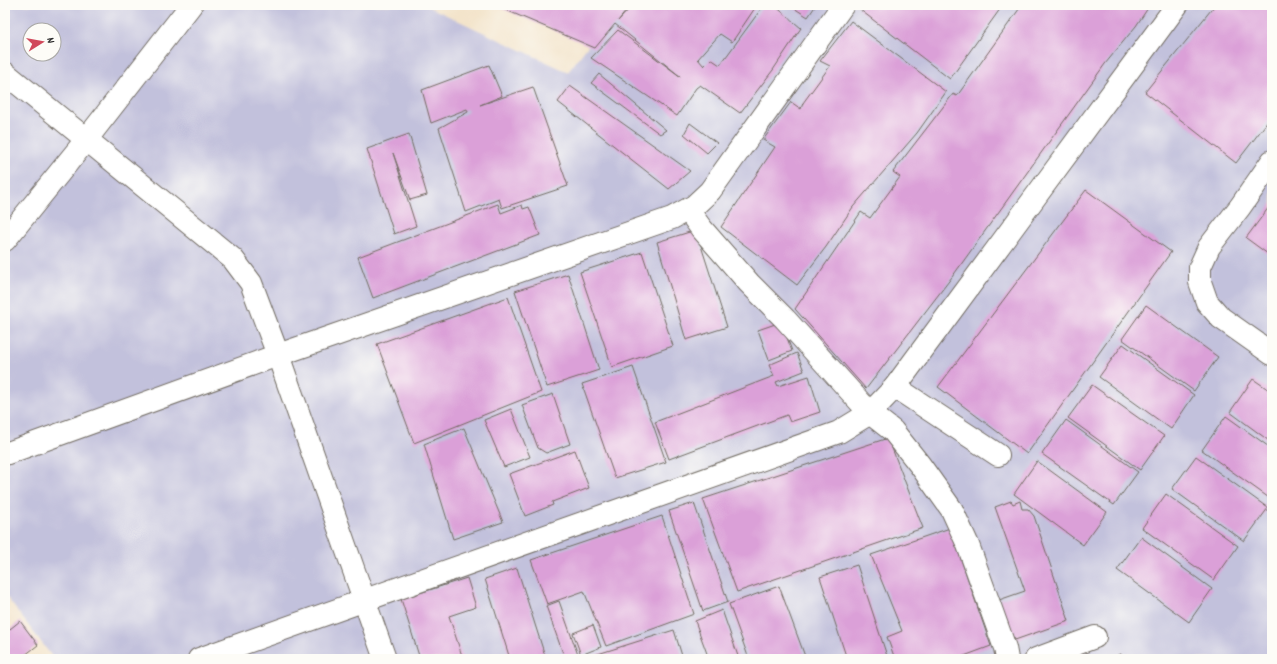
<svg xmlns="http://www.w3.org/2000/svg" width="1277" height="664" viewBox="0 0 1277 664" font-family="Dekko,sans-serif">
	<style>
		.industrial { fill: #c2c1dc; fill-rule: evenodd }
		.building { fill: #dba0d8 }
		.lines { fill: none; stroke-linecap: round; stroke-linejoin: round }
		.minor-casing { stroke: #716b62; stroke-width: 24 }
		.minor { stroke: #fff; stroke-width: 22 }
	</style>
	<rect width="100%" height="100%" fill="#fdfcf7"/>
	<filter id="ink" filterUnits="userSpaceOnUse"><feTurbulence type="fractalNoise" baseFrequency=".025" numOctaves="2"/><feDisplacementMap in="SourceGraphic" scale="8" xChannelSelector="R" yChannelSelector="G"/><feConvolveMatrix kernelMatrix="1 2 1 2 8 2 1 2 1" color-interpolation-filters="sRGB"/></filter>
	<filter id="wash" filterUnits="userSpaceOnUse"><feTurbulence type="fractalNoise" baseFrequency=".012" numOctaves="4" result="noise"/><feDisplacementMap in="SourceGraphic" scale="16" xChannelSelector="R" yChannelSelector="G"/><feGaussianBlur stdDeviation="0.9" result="paint"/><feColorMatrix in="noise" values="0 0 0 0 0 0 0 0 0 0 0 0 0 0 0 0 0 1.4 0 .05"/><feComposite in="paint" operator="in"/></filter>
	<g filter="url(#wash)">
		<rect width="100%" height="100%" fill="#f3e3c9"/>
		<path class="industrial" d="M 5,5 L 425,5 L 568,72 L 619,5 L 1272,5 L 1272,659 L 54,659 L 5,595 ZM 30,30 L 54,30 L 54,54 L 30,54 Z"/>
		<g id="blocks">
			<g class="building">
				<polygon points="494,5 631,5 618,21 633,5 757,5 732,42 720,34 698,59 704,66 711,59 720,65 764,5 774,5 801,28 773,70 740,113 700,85 696,88 677,116 591,58 618,30 681,77 615,24 595,48"/>
				<polygon points="789,5 816,5 808,17"/>
				<polygon points="863,5 1003,5 950,79 859,9"/>
				<polygon points="1022,5 1150,5 1136,26 1105,64 952,277 866,389 795,309 861,212 870,218 900,177 893,172 953,94 957,96"/>
				<polygon points="1215,5 1265,5 1272,10 1272,116 1236,163 1145,92"/>
				<polygon points="851,21 946,92 917,133 853,207 826,247 797,285 721,227 775,147 763,140 791,102 801,109 803,103 830,66 820,61"/>
				<polygon points="489,65 502,96 480,105 533,87 568,186 502,208 499,199 466,212 439,128 468,112 467,109 431,123 422,90"/>
				<polygon points="599,74 666,130 660,134 591,83"/>
				<polygon points="570,86 690,171 669,189 558,102"/>
				<polygon points="690,123 717,143 707,153 684,134"/>
				<polygon points="409,134 427,195 410,200 393,153 416,226 394,234 367,149"/>
				<polygon points="1086,190 1171,252 1027,454 938,387"/>
				<polygon points="1272,203 1272,257 1246,238"/>
				<polygon points="498,204 501,213 522,205 523,209 529,207 540,235 373,298 358,257"/>
				<polygon points="696,230 727,327 686,340 657,242"/>
				<polygon points="642,252 673,346 612,367 580,272"/>
				<polygon points="568,274 599,370 547,387 515,291"/>
				<polygon points="508,297 541,392 414,443 377,344"/>
				<polygon points="1146,305 1218,357 1194,391 1122,339"/>
				<polygon points="781,322 792,351 769,360 758,330"/>
				<polygon points="1123,344 1194,395 1171,429 1099,377"/>
				<polygon points="797,353 804,371 776,382 778,386 809,376 820,412 790,422 787,415 669,459 655,422 774,376 769,365"/>
				<polygon points="633,367 666,462 615,478 582,384"/>
				<polygon points="1253,379 1272,392 1272,443 1230,412"/>
				<polygon points="1092,385 1164,436 1140,470 1068,418"/>
				<polygon points="553,394 570,444 546,453 538,448 522,405"/>
				<polygon points="511,409 530,457 504,467 484,420"/>
				<polygon points="1226,416 1272,449 1272,500 1202,450"/>
				<polygon points="1066,420 1138,472 1114,505 1042,454"/>
				<polygon points="464,428 503,522 453,539 424,444"/>
				<polygon points="888,438 923,528 737,592 703,499"/>
				<polygon points="575,450 589,488 552,502 553,505 525,516 509,474"/>
				<polygon points="1196,456 1268,508 1244,541 1172,489"/>
				<polygon points="1037,461 1107,512 1083,545 1014,494"/>
				<polygon points="1166,494 1238,546 1214,580 1142,528"/>
				<polygon points="1011,501 1013,504 1020,501 1022,509 1028,509 1034,516 1069,621 1015,640 1014,637 1012,638 999,600 1025,591 995,507"/>
				<polygon points="694,503 728,602 703,611 669,511"/>
				<polygon points="662,516 694,614 606,646 584,591 547,604 531,560"/>
				<polygon points="950,528 991,646 956,659 895,659 887,637 902,631 871,555"/>
				<polygon points="1141,537 1212,589 1189,622 1117,570"/>
				<polygon points="857,565 888,659 847,659 820,577"/>
				<polygon points="517,568 546,659 510,659 485,579"/>
				<polygon points="467,578 476,607 449,616 463,659 420,659 401,599"/>
				<polygon points="779,586 806,659 749,659 729,604"/>
				<polygon points="559,601 578,655 567,659 565,659 546,606"/>
				<polygon points="722,610 739,659 709,659 695,621"/>
				<polygon points="20,621 38,645 20,659 7,659 5,656 5,633"/>
				<polygon points="593,625 601,647 581,655 573,633"/>
				<polygon points="674,630 683,659 582,659"/>
				<polygon points="1121,654 1123,659 1106,659"/>
			</g>
		</g>
	</g>
	<g filter="url(#ink)">
		<use href="#blocks" fill-opacity="0" stroke="#716b62" stroke-width="1"/>
		<g class="lines">
			<defs>
				<g id="minor">
					<polyline points="5,73 233,259 251,283 278,355 385,659"/>
					<polyline points="1272,161 1240,207 1209,247 1200,267 1200,282 1207,302 1221,318 1272,354"/>
					<polyline points="688,210 701,228 749,283 785,319 870,413 893,431 920,465 952,510 968,545 1005,648 1007,659"/>
					<polyline points="5,240 86,140 191,5"/>
					<polyline points="895,387 998,455"/>
					<polyline points="5,454 278,355 672,218 694,206 710,191 843,5"/>
					<polyline points="199,659 839,432 870,413 895,387 1177,5"/>
					<polyline points="1036,659 1095,637"/>
				</g>
			</defs>
			<use href="#minor" class="minor-casing"/>
			<use href="#minor" class="minor"/>
		</g>
	</g>
	<rect width="1277" height="664" fill="none" stroke="#fdfcf7" stroke-width="20"/>
	<g transform="translate(42 42) rotate(79)"><circle r="19" fill="#fdfcf7" stroke="#a9a8a5"/>
	<path d="M0-3L7 15L0 10L-7 15Z" fill="#d1495b"/>
	<text y="-6" font-size="11" font-weight="bold" text-anchor="middle" fill="#2b2b2b">N</text>
	</g>
</svg>
